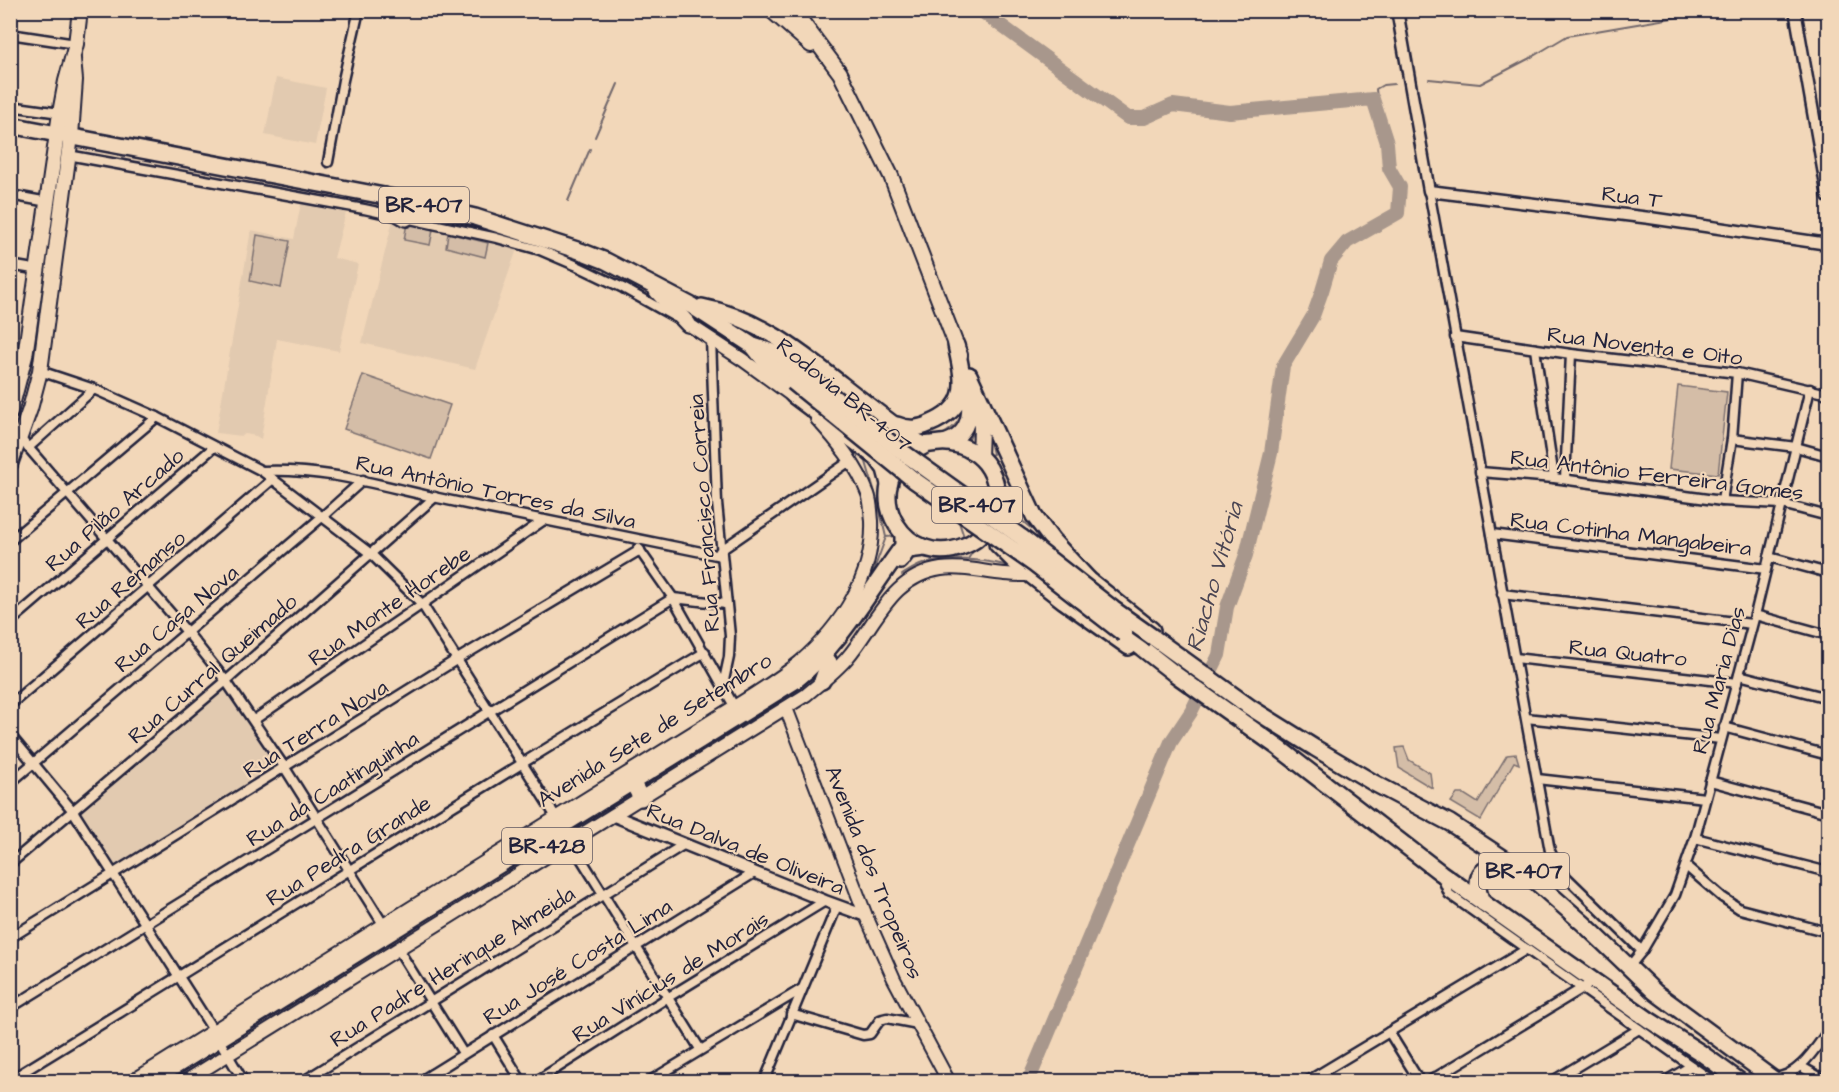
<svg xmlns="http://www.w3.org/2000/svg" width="1839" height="1092" viewBox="0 0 1839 1092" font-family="'Architects Daughter',sans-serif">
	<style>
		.built { fill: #e2cab0 }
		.green { fill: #d4bda7; stroke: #7b7071; stroke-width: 1.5 }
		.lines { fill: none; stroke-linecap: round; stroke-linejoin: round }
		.stream { stroke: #72686c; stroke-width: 2 }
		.river { stroke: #a8978c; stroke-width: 14 }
		.minor-casing { stroke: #22223b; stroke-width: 13 }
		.tertiary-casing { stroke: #22223b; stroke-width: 15 }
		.secondary-casing { stroke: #22223b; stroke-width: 16 }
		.primary-casing { stroke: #22223b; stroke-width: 18 }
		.trunk-casing { stroke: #22223b; stroke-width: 20 }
		.minor { stroke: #f2d7b9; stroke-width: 8 }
		.tertiary { stroke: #f2d7b9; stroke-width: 10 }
		.secondary { stroke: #f2d7b9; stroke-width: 12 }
		.primary { stroke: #f2d7b9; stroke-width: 14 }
		.trunk { stroke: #f2d7b9; stroke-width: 15 }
		.trunk-bridge-casing { stroke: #22223b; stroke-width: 20; stroke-linecap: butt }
		.trunk-bridge { stroke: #f2d7b9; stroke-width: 15 }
		.labels { text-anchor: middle; stroke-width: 4.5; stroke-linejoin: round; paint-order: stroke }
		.shield { fill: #f2d7b9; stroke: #605861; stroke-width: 1.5 }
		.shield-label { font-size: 21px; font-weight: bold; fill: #22223b }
		.street-label { font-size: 22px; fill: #22223b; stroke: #f2d7b9 }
		.water-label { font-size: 24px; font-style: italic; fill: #4a4553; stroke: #f2d7b9 }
	</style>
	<rect width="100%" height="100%" fill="#f2d7b9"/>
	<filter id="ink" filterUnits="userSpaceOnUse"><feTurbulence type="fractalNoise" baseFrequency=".0167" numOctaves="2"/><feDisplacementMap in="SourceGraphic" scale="12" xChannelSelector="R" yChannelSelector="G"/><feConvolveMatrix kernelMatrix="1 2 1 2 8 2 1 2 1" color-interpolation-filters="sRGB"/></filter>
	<g filter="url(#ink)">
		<g class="built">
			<polygon points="276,78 326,88 315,145 265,135"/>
			<polygon points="301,203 346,212 334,258 358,264 339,351 277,339 261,439 256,436 245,434 242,436 216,433 251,230 294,239"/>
			<polygon points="393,220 517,249 475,369 362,343"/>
			<polygon points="226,681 285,768 114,875 73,811"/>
		</g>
		<g class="green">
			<polygon points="407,223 433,230 430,245 404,240"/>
			<polygon points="448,233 488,243 485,257 446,247"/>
			<polygon points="257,235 290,241 281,288 250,281"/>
			<polygon points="363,375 450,405 431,459 344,429"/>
			<polygon points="1678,386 1727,392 1718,474 1669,469"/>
			<polygon points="1404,747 1409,760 1430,773 1432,788 1399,768 1396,748"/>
			<polygon points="1516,754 1519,764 1514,762 1481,820 1451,802 1457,794 1464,794 1478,803 1507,755"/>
		</g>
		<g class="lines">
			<g class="stream">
				<polyline points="1429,79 1480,84 1530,58 1567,36 1719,10"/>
				<polyline points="1373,99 1377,98 1376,89 1383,85 1394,84"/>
				<polyline points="595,137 618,84"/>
				<polyline points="568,201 590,149"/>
				<path d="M 939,436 C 952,430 958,424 963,411"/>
				<polyline points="967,443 973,431 974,423"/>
				<polyline points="859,453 866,462 878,503 886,537 869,583"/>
				<polyline points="988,456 993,454 989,436"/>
				<polyline points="996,463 1020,519 1040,536"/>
				<polyline points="958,519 964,537"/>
				<polyline points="886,537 897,536"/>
				<polyline points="968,559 975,548"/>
				<path d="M 902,575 C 909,571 916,566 923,564 C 951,557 982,559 1009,566"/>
			</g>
			<polyline class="river" points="980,10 1128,118 1144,118 1173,105 1230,112 1373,99 1387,143 1389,168 1400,187 1398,213 1347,242 1331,261 1322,291 1313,316 1283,366 1271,453 1246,555 1227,607 1219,655 1191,712 1171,742 1028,1082"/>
			<defs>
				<g id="minor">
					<polyline points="10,34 76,44"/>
					<polyline points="10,106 60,113"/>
					<polyline points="68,155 364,209 497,238 540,250 575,265 623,288 675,317"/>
					<polyline points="328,162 343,80 359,10"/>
					<polyline points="1429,191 1550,851 1559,870 1642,951"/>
					<polyline points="10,195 48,202"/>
					<polyline points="10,265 39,270"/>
					<polyline points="1455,337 1571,354 1737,373 1828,394"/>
					<polyline points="711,339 717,503 730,636 729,657 723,685"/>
					<polyline points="1535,349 1554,478"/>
					<polyline points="10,354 25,356"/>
					<polyline points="40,371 94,389 157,417 262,471 371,554 422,604 556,817"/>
					<polyline points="20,438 187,632 226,681 285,768 383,924"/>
					<polyline points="1732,439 1796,447 1828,456"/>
					<polyline points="28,448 94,389"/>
					<path d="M 262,471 C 325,468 378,485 438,498 C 532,518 626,537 721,556"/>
					<polyline points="1480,472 1554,478 1722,501 1782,504 1828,516"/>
					<polyline points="1565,479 1571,354"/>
					<polyline points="1722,501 1732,439 1737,373"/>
					<polyline points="1492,534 1766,569"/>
					<polyline points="10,541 157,417"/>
					<polyline points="638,548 673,598 734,706"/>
					<polyline points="720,551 850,461"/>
					<polyline points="1769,557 1828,573"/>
					<polyline points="1502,594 1752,624"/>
					<polyline points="1755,615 1828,635"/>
					<polyline points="10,622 214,447"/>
					<polyline points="1515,658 1737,683"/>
					<polyline points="1739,675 1828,698"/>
					<polyline points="10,705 273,479"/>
					<polyline points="1526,718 1721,739"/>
					<polyline points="254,720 544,520"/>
					<polyline points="1724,727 1828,755"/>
					<polyline points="10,735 73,811 213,1030 244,1082"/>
					<polyline points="1537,779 1705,798"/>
					<polyline points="1710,781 1828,813"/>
					<polyline points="10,783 323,516 363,480"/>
					<polyline points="1695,838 1828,872"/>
					<polyline points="570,841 700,1049"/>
					<polyline points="10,864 226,681 435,497"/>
					<polyline points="1686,866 1722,897 1740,909 1828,932"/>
					<polyline points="1441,874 1449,894 1714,1082"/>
					<polyline points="10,938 456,660 640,550"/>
					<polyline points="398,949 463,1053"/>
					<polyline points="1629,967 1642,951 1675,895 1695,838 1755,615 1810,389"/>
					<polyline points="10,1008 673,598 726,604"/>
					<polyline points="791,1014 863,1035 870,1034 880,1020 883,1019 887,1018 918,1024"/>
					<polyline points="1389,1032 1420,1082"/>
					<polyline points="493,1035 522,1082"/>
					<polyline points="1800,1066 1828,1082"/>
					<polyline points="432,1074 437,1082"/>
					<path d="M 1770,1077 C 1796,1081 1815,1049 1828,1031"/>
					<path d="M 10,1080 C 243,938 472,792 705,652"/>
					<polyline points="302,1082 683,845"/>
					<polyline points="419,1082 754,873"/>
					<polyline points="535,1082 667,998 825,901"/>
					<polyline points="648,1082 802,989"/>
					<polyline points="764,1082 837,906"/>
					<polyline points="1306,1082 1527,949"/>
					<polyline points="1428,1082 1586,986"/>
					<polyline points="1551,1082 1639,1029"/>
					<polyline points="1664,1082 1691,1066"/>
				</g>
				<g id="tertiary">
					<polyline points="1397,10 1429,191 1650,218 1828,244"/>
					<polyline points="1795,10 1828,197"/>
					<polyline points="612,815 825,901 866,916"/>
				</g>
				<g id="secondary">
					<polyline points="688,324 743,360 798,400"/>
					<polyline points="786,708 866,916 894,979 949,1082"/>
					<path d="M 131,1082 L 705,725 C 736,705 771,686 800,662 C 841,626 874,577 872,521 C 871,512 871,502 868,494 C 857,465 837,441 817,419"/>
					<path d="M 184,1082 L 806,695 C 820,683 835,672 847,658 C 876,624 891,576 941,569 C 962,566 983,572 1005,574 C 1014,575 1023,575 1032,575"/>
				</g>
				<g id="primary">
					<polyline points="771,10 811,45"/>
					<polyline points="793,10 840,73 891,176 960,355"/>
					<polyline points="977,401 981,427 980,458"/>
					<polyline points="10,413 25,356 60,113 66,81 76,44 80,10"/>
					<path d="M 942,443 C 976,435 971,403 965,376"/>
					<polyline points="10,465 30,409 40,371 71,136 75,80 73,59"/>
				</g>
				<g id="trunk">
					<polyline points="10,125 384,196 475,217 583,252 606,261 692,306 753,346 775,353 801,371"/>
					<polyline points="384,196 396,212 406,218"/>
					<polyline points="657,291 688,324"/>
					<path d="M 702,307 C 756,317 799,351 841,384 C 865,403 890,422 914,440 C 926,447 927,444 940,443 C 951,442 965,446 975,453 C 991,464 1000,486 996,505 C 992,524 982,539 964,546 C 906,570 860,495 908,455 C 913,451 919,449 924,446"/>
					<polyline points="753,346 767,364 793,382"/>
					<polyline points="969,375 1034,516 1052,540 1088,579"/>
					<polyline points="793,395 877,458 885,469 889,484"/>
					<path d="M 897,425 C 909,430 918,429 929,424 C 971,407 964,382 956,345"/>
					<polyline points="997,544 1018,565 1064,601 1129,647"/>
					<polyline points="900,561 908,550 924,548"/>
					<polyline points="1079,572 1152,630"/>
					<polyline points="1124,634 1175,674 1279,748 1441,873 1649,1020 1701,1053 1741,1082"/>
					<polyline points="1154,638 1251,708 1315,748 1374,783 1450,823 1526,873 1584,924 1655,992 1777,1082"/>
					<polyline points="822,681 829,662"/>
					<polyline points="636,789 641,798"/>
					<path d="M 1483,903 C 1476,890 1473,866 1497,868 C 1504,868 1513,871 1520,872"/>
					<path d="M 150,1082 L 795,681 C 841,644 868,593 903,546 L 903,535"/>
				</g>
			</defs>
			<use href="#minor" class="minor-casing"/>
			<use href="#tertiary" class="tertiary-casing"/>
			<use href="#secondary" class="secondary-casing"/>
			<use href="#primary" class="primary-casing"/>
			<use href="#trunk" class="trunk-casing"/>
			<use href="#minor" class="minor"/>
			<use href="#tertiary" class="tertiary"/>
			<use href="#secondary" class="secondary"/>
			<use href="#primary" class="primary"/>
			<use href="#trunk" class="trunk"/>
			<defs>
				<g id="trunk-bridge">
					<polyline points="801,371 897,448 1021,537 1113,609 1154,638"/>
					<polyline points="793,382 914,480 1034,564 1124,634"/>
				</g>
			</defs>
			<use href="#trunk-bridge" class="trunk-bridge-casing"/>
			<use href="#trunk-bridge" class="trunk-bridge"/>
		</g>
	</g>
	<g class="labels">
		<g class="shield">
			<rect x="379" y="187" width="90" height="36" rx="4.5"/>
			<rect x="932" y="487" width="90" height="36" rx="4.5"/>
			<rect x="502" y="828" width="90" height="36" rx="4.5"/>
			<rect x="1479" y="853" width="90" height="36" rx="4.5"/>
		</g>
		<g class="shield-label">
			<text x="424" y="212">BR-407</text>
			<text x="977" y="512">BR-407</text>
			<text x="547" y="853">BR-428</text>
			<text x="1524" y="878">BR-407</text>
		</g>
		<g class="street-label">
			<text transform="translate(1632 196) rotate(7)" y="8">Rua T</text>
			<text transform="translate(1645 345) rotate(7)" y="8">Rua Noventa e Oito</text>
			<text transform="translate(845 394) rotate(39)" y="8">Rodovia BR-407</text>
			<text transform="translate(1657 474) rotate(7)" y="8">Rua Antônio Ferreira Gomes</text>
			<text transform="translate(496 491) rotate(12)" y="8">Rua Antônio Torres da Silva</text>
			<text transform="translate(114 509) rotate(-41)" y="8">Rua Pilão Arcado</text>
			<text transform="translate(703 513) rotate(-94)" y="8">Rua Francisco Correia</text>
			<text transform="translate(1631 533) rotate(7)" y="8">Rua Cotinha Mangabeira</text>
			<text transform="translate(130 579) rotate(-41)" y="8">Rua Remanso</text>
			<text transform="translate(389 605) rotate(-35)" y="8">Rua Monte Horebe</text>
			<text transform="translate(176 618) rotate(-40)" y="8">Rua Casa Nova</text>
			<text transform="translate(1628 652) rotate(6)" y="8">Rua Quatro</text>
			<text transform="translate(212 668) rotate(-41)" y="8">Rua Curral Queimado</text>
			<text transform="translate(1718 680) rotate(-75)" y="8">Rua Maria Dias</text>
			<text transform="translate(315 728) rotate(-32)" y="8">Rua Terra Nova</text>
			<text transform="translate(654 729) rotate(-32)" y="8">Avenida Sete de Setembro</text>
			<text transform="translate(332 788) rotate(-32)" y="8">Rua da Caatinguinha</text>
			<text transform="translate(746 848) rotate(22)" y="8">Rua Dalva de Oliveira</text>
			<text transform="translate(348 850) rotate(-32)" y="8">Rua Pedra Grande</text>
			<text transform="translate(875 872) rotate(68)" y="8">Avenida dos Tropeiros</text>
			<text transform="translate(577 961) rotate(-32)" y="8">Rua José Costa Lima</text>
			<text transform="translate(452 966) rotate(-32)" y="8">Rua Padre Herinque Almeida</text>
			<text transform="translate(670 976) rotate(-32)" y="8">Rua Vinícius de Morais</text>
		</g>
		<g class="water-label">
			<text transform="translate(1214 577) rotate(-74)" y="8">Riacho Vitória</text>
		</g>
	</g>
	<rect width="1839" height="1092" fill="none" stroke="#f2d7b9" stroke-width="36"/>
	<rect x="18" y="18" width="1803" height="1056" fill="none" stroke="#22223b" stroke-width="2" filter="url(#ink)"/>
</svg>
